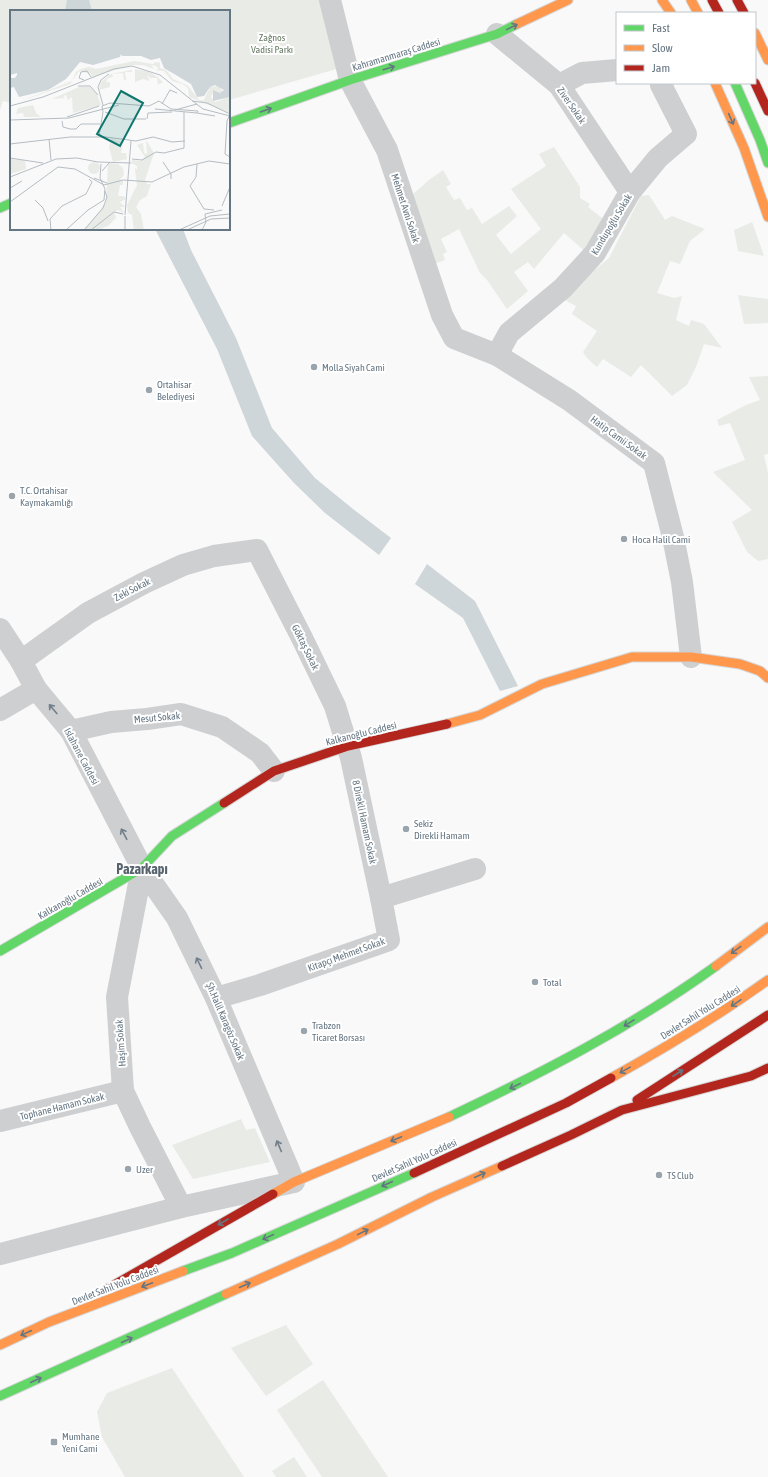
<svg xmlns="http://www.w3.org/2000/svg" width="768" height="1477" viewBox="0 0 768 1477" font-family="'Asap Condensed',sans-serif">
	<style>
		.green { fill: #e8ebe6 }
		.water { fill: #ced6d9 }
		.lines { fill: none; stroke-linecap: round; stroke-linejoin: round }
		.fast-casing { stroke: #d5d6d7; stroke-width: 11 }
		.slow-casing { stroke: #d5d6d7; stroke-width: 11 }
		.jam-casing { stroke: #d5d6d7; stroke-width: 11 }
		.street { stroke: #cecfd0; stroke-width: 22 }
		.fast { stroke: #63d668; stroke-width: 9 }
		.slow { stroke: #ff974d; stroke-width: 9 }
		.jam { stroke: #b3261e; stroke-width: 9 }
		.oneway { stroke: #657683 }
		.oneway2 { stroke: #707f8b }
		.poi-dot { fill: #99a4ac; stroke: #fff; stroke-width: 1.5 }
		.labels { text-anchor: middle; stroke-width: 4; stroke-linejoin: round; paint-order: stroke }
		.park-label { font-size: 10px; fill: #687a64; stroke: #fff }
		.street-label { font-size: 10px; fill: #657683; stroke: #fff }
		.poi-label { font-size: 10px; fill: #657683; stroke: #fff; text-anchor: start }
		.district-label { font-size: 14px; font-weight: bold; fill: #57646e; stroke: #fff }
		.inset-road { fill: none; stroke: #b5bdc3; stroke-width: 1 }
		.view { fill: #0f766e; fill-opacity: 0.15; stroke: #0f766e; stroke-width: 2 }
		.inset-edge { fill: none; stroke: #657683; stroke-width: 2 }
	</style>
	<rect width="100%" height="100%" fill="#f9f9f9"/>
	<g class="green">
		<polygon points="0,0 319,0 340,68 229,100 229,11 11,11 11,103 3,101 0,110"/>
		<polygon points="554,147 580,187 580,198 590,204 588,207 606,221 587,253 564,233 534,269 528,262 514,272 528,291 507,309 487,280 480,273 459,229 441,239 447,252 443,254 445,260 434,264 413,194 429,180 443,170 451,184 446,187 454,200 460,198 467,210 472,208 482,224 509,206 517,216 496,235 511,254 541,229 511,189 546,166 539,154"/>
		<polygon points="649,195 665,220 672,216 705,229 690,241 680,264 670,261 657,293 674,298 682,296 676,320 689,326 691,320 704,324 722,348 704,344 696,367 687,385 672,396 641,365 631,377 603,359 597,367 587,358 583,352 597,331 572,314 576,306 561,298 609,258 641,196"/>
		<polygon points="752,222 764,256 738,251 734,230"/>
		<polygon points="738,295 768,299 768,323 744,324"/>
		<polygon points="768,376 768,454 764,455 768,473 768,559 758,561 747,552 732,522 752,510 713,472 745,460 730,423 719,426 717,420 746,405 760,400 749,377"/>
		<polygon points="241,1119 246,1130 255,1128 270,1162 193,1179 172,1145"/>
		<polygon points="286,1325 313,1364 266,1396 231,1348"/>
		<polygon points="172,1368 244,1477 125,1477 102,1437 97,1412 107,1393"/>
		<polygon points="323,1380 388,1477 322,1477 277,1410"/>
		<polygon points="294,1457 307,1477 276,1477 272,1471"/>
	</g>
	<g class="water">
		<polygon points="67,0 89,0 92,11 65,11"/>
		<polygon points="155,229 183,229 191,250 236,338 272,428 315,478 353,509 391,538 379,555 325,513 294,483 252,436 217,349"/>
		<polygon points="427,564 475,601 518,686 500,691 463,618 415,584"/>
	</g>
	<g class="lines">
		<defs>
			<g id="fast">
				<polyline points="735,83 760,140 768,163"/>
				<polyline points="229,123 350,80 497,34 517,24"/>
				<polyline points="0,208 11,203"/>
				<polyline points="0,951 142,868 172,836 224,803"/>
				<path d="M 449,1117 C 542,1073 633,1026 716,966"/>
				<polyline points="183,1271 232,1253 414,1173"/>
				<polyline points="0,1396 226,1294"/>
			</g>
			<g id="slow">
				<polyline points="662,0 671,13"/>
				<polyline points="691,0 698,13"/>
				<polyline points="517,24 568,0"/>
				<polyline points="755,33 768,60"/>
				<polyline points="715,83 744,148 768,217"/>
				<polyline points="447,724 480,715 542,684 632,657 691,657 740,664 760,671 768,678"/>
				<polyline points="716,966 768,927"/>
				<path d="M 611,1078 C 665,1048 718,1016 768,980"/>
				<polyline points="273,1194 294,1182 449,1117"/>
				<polyline points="226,1294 338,1244 432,1197 502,1166"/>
				<polyline points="0,1345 49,1322 183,1271"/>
			</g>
			<g id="jam">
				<polyline points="712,0 719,13"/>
				<polyline points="737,0 744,13"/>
				<polyline points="755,83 768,111"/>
				<polyline points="224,803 274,771 348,746 447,724"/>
				<polyline points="637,1100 768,1015"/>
				<polyline points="502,1166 571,1135 622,1110 751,1076 768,1068"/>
				<polyline points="414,1173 566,1103 611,1078"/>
				<polyline points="107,1289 273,1194"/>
			</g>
		</defs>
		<use href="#fast" class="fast-casing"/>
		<use href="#slow" class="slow-casing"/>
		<use href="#jam" class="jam-casing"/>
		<g class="street">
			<polyline points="330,0 350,80 387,150 442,315 454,338 497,355 569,400 654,463 673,537 682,582 691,657"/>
			<polyline points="497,34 559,85 630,192"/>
			<polyline points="559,85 582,73 617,70"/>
			<polyline points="497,355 509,333 563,288 595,253 630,192 658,158 686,134 661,85 663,83"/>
			<polyline points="0,629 21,661 36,689 71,731 142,868 177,918 216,998 294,1182 181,1207 0,1254"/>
			<polyline points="21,661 88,613 144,583 183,565 214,556 257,550 302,638 335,706 351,758 381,898"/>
			<polyline points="0,710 36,689"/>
			<polyline points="71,731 111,722 147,719 181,714 222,727 260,753 274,771"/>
			<polyline points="142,868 117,997 123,1091 140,1127 181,1207"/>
			<polyline points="216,998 260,985 389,940 381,898 475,869"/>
			<polyline points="0,1121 123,1091"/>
		</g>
		<use href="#fast" class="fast"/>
		<use href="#slow" class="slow"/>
		<use href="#jam" class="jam"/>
	</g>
	<defs><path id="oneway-shaft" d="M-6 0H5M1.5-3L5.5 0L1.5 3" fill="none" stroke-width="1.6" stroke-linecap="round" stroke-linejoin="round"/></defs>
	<g class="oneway">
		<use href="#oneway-shaft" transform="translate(512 27) rotate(-26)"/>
		<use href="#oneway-shaft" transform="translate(389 68) rotate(-17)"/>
		<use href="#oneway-shaft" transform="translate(266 110) rotate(-19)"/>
		<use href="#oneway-shaft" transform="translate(731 119) rotate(66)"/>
		<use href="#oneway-shaft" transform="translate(736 950) rotate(144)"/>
		<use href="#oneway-shaft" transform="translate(736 1003) rotate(146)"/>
		<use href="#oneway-shaft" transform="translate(629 1023) rotate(148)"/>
		<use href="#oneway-shaft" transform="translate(625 1070) rotate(151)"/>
		<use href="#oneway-shaft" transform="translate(678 1073) rotate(-33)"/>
		<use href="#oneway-shaft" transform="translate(515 1086) rotate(154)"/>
		<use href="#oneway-shaft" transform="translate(396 1139) rotate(157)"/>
		<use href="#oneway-shaft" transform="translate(480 1175) rotate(-24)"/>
		<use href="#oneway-shaft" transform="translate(387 1184) rotate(156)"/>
		<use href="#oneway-shaft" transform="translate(223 1222) rotate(150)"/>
		<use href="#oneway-shaft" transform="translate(363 1232) rotate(-26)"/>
		<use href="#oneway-shaft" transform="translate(268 1237) rotate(155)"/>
		<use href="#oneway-shaft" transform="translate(147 1285) rotate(159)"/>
		<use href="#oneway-shaft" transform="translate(245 1285) rotate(-24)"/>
		<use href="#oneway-shaft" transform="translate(26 1333) rotate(155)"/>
		<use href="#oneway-shaft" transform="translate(127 1340) rotate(-24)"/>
		<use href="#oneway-shaft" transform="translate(36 1380) rotate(-24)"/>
	</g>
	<g class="oneway2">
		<use href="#oneway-shaft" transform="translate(53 709) rotate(-130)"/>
		<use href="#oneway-shaft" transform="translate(124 834) rotate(-118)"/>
		<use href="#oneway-shaft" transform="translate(199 963) rotate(-116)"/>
		<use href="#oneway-shaft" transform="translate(279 1146) rotate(-113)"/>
	</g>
	<g class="poi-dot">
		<circle cx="314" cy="367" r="4"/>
		<circle cx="149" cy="390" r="4"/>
		<circle cx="12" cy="496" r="4"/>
		<circle cx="624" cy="539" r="4"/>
		<circle cx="406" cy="829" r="4"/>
		<circle cx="535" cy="982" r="4"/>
		<circle cx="304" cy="1031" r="4"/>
		<circle cx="128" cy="1169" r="4"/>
		<circle cx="659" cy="1175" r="4"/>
		<rect x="50" y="1438" width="8" height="8" rx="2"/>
	</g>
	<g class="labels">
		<g class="park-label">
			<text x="272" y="41">Zağnos<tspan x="272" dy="12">Vadisi Parkı</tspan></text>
		</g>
		<g class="street-label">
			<text transform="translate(396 54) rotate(-17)" y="4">Kahramanmaraş Caddesi</text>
			<text transform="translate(572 105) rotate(55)" y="4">Ziver Sokak</text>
			<text transform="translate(406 208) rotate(72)" y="4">Mehmet Avni Sokak</text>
			<text transform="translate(611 224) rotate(-59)" y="4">Kundupoğlu Sokak</text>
			<text transform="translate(619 437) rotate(36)" y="4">Hatip Camii Sokak</text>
			<text transform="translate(132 589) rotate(-27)" y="4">Zeki Sokak</text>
			<text transform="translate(306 647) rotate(64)" y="4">Göktaş Sokak</text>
			<text transform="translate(157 717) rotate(-5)" y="4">Mesut Sokak</text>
			<text transform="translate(361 733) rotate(-14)" y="4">Kalkanoğlu Caddesi</text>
			<text transform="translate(82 756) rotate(62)" y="4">Islahane Caddesi</text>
			<text transform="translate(365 822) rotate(78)" y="4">8 Direkli Hamam Sokak</text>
			<text transform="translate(70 898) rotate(-30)" y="4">Kalkanoğlu Caddesi</text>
			<text transform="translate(346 954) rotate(-20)" y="4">Kitapçı Mehmet Sokak</text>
			<text transform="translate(700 1012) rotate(-32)" y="4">Devlet Sahil Yolu Caddesi</text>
			<text transform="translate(226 1021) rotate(67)" y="4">Şh.Halil Karagöz Sokak</text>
			<text transform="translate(120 1043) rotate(-94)" y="4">Haşim Sokak</text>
			<text transform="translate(62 1106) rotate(-14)" y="4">Tophane Hamam Sokak</text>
			<text transform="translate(414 1160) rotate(-24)" y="4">Devlet Sahil Yolu Caddesi</text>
			<text transform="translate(115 1285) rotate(-21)" y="4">Devlet Sahil Yolu Caddesi</text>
		</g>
		<g class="poi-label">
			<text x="322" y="371">Molla Siyah Cami</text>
			<text x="157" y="388">Ortahisar<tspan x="157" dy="12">Belediyesi</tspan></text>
			<text x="20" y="494">T.C. Ortahisar<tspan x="20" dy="12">Kaymakamlığı</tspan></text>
			<text x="632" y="543">Hoca Halil Cami</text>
			<text x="414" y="827">Sekiz<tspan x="414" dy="12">Direkli Hamam</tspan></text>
			<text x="543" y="986">Total</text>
			<text x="312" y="1029">Trabzon<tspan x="312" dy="12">Ticaret Borsası</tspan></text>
			<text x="136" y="1173">Uzer</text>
			<text x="667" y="1179">TS Club</text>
			<text x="62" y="1440">Mumhane<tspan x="62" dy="12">Yeni Cami</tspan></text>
		</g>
		<g class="district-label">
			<text x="142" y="874">Pazarkapı</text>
		</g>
	</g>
	<g transform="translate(10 10)">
		<rect width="220" height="220" fill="#f9f9f9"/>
		<path d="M 124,51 L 143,54 L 146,52 L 149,53 L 150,51 L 150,58 L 156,60 L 163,69 L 178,76 L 189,90 L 194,90 L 200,77 L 209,76 L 213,82 L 210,83 L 204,80 L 201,87 L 205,92 L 220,87 L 220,103 L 179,87 L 178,78 L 172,74 L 162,71 L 154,61 L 145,60 L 149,59 L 146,56 L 147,53 L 146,56 L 141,55 L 144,59 L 133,55 L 122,55 L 82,67 L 81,64 L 69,61 L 60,74 L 11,91 L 62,71 L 66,62 L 71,59 L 79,57 L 86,59 ZM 125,59 L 139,62 L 146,66 L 153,72 L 148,75 L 147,68 L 141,68 L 137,65 L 140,71 L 133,69 L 125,72 ZM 122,60 L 122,62 L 115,62 L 116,70 L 114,70 L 113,63 L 102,64 L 103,67 L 98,68 L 96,72 L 100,72 L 100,77 L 89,80 L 91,72 L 101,64 ZM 69,77 L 80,77 L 87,84 L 91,95 L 63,103 L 62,87 L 58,90 L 56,85 L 53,86 L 55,88 L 42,89 ZM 23,95 L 26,103 L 31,107 L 14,107 L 13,103 L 6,104 L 8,98 ZM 101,128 L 113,132 L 111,143 L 116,143 L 117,149 L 103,152 L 99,137 ZM 136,130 L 144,143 L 135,170 L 137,174 L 141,174 L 137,186 L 130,190 L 126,197 L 131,204 L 134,220 L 124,220 L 122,205 L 118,203 L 117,195 L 127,175 L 125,160 L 125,158 L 127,160 L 127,156 L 121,153 L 122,150 L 131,151 L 135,147 L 127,135 L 133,133 L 134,143 L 137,144 ZM 0,149 L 15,150 L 16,159 L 0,164 ZM78 158a6 6 0 1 1 12 0a6 6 0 1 1-12 0ZM 98,153 L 108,154 L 113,158 L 114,165 L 109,171 L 113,171 L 113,175 L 110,175 L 108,186 L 114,186 L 116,189 L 110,192 L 115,197 L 110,197 L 114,203 L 108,200 L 104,202 L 106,208 L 98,216 L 87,220 L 74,220 L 96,193 Z" fill="#e8ebe6"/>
		<path d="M 0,0 L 220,0 L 220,87 L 203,91 L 203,80 L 210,83 L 214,80 L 205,75 L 200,77 L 194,86 L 187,87 L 181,74 L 154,58 L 150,48 L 141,50 L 131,46 L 112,46 L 111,44 L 110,47 L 83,55 L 70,52 L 56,69 L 38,80 L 9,87 L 4,77 L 0,78 L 0,68 L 5,68 L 7,65 L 7,63 L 0,65 Z" fill="#ced6d9"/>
		<path class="inset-road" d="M 74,70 L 69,68 L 71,62 L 77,61 L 81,67M 68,76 L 80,76 L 88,85M 182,91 L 197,93 L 220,104 L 217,111M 152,94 L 160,80 L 167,83M 93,95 L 88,77 L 91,70 L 99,64M 0,96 L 33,87 L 104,59 L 122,56 L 150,65 L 193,99 L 220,106M 165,100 L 187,94M 95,102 L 114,109 L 136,109M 187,103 L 205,106M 57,107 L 89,96M 137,109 L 138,103 L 162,102M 0,110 L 59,108 L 109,95M 52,111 L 53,117 L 60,119 L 66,119 L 71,114 L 90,114M 217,111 L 215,144 L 220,147M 89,126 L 93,102 L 92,96 L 100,93 L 139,96 L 149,91 L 161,99 L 188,101 L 187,103 L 145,99M 39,129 L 41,150M 0,134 L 60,127 L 96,127 L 126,131 L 143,127 L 162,132 L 175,131M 0,148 L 33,153M 122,149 L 132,150 L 146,142 L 154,143 L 174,138 L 174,102M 153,152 L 161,164 L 161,169M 187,154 L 186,167 L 180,176 L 194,199 L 204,200M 92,161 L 100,152M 0,167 L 46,149 L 67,148 L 88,152 L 121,153M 84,168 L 97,173M 0,178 L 12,171M 25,190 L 33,198 L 38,211M 0,192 L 48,157 L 65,159 L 94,175 L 113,170 L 142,172 L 174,157 L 199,151 L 220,154M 212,196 L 220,177M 115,205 L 121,131M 41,220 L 40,209 L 52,196 L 76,184 L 82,172 L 79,169M 56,220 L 78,200 L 94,190 L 95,179 L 90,168 L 91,154M 74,220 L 93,198 L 97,187 L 95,181M 81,220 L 104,202 L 113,204M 115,220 L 115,206M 169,220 L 200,206 L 220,204M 177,220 L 201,209 L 220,208M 192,220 L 196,212 L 195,204 L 212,200"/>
		<path class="view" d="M 111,81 L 133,93 L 110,136 L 87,124 Z"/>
		<rect width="220" height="220" class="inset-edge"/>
	</g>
	<rect x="616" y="12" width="140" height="72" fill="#ffffff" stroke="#c1c8cd"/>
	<rect x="624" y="25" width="20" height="6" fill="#63d668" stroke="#c1c8cd"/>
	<text x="652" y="32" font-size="12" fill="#657683">Fast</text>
	<rect x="624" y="45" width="20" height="6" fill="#ff974d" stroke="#c1c8cd"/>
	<text x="652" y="52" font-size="12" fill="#657683">Slow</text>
	<rect x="624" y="65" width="20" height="6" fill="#b3261e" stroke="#c1c8cd"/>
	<text x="652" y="72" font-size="12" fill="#657683">Jam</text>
</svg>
